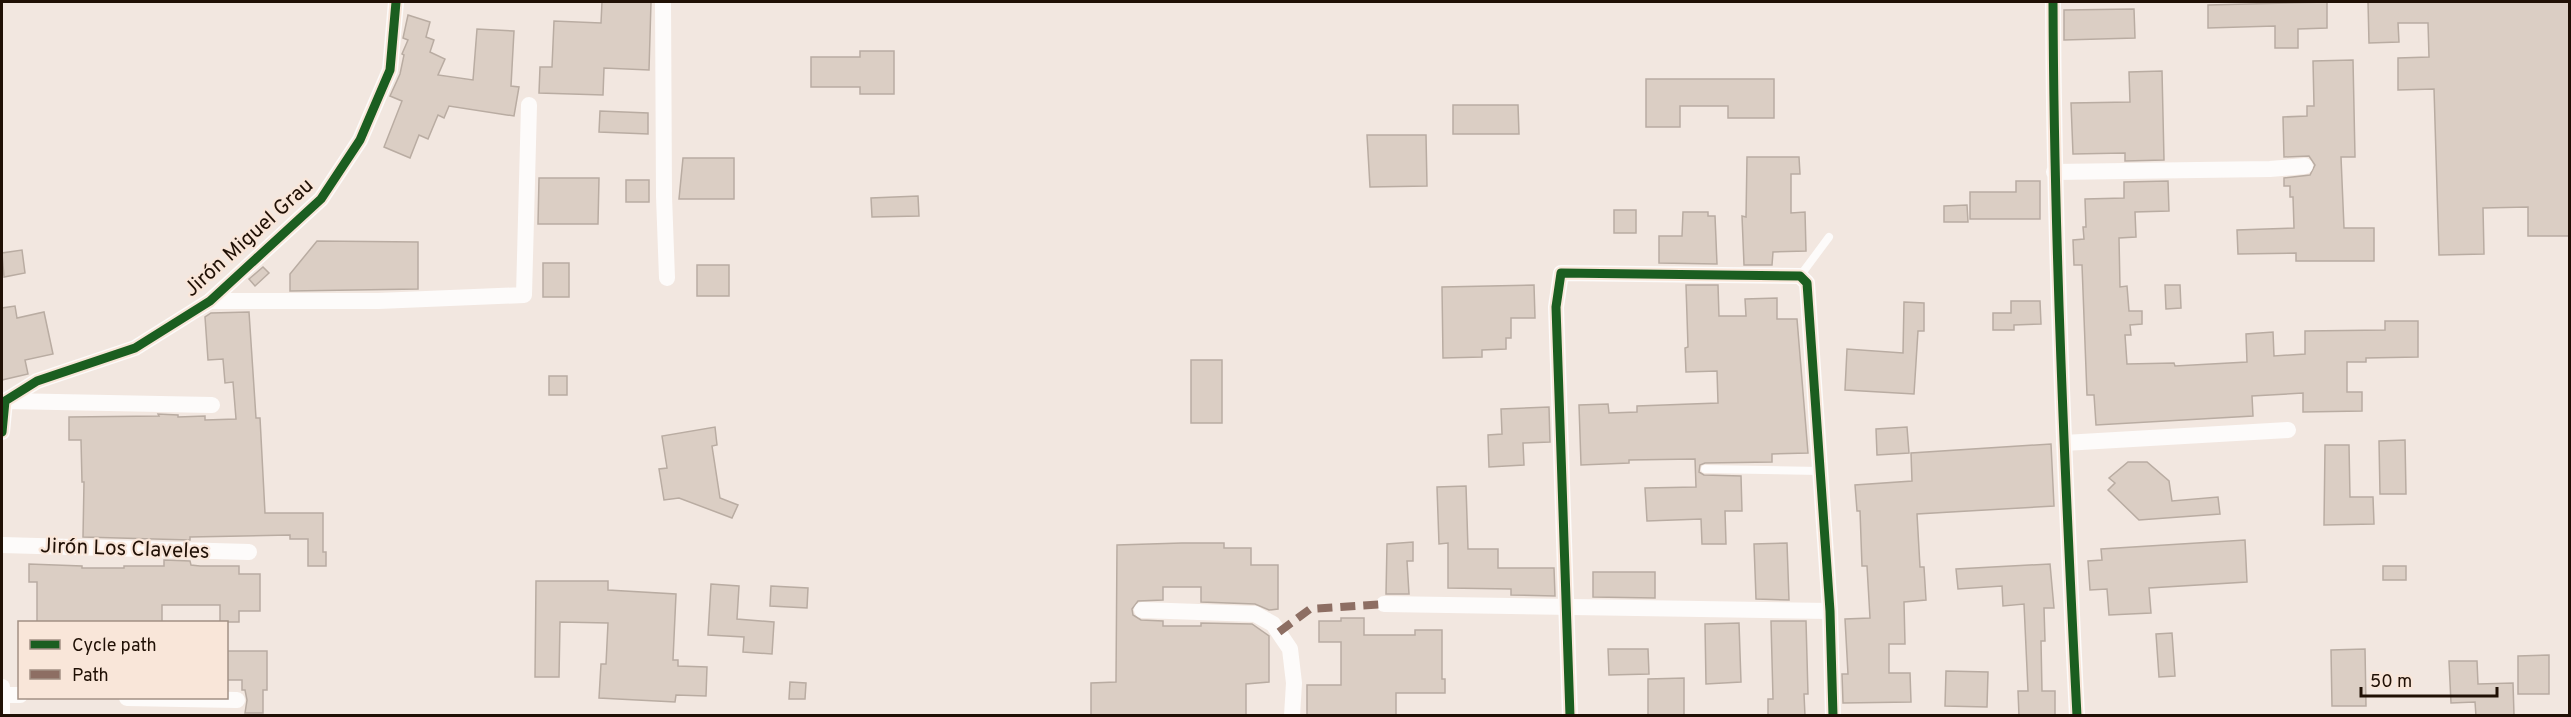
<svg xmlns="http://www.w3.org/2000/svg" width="2571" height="717" viewBox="0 0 2571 717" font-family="Overpass,sans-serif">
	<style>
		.building { fill: #dbcec4; stroke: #b9aca2; stroke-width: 1.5 }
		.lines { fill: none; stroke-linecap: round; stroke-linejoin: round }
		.service { stroke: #fdfbfa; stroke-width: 8 }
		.minor { stroke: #fdfbfa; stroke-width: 16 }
		.quiet { stroke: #8d6e63; stroke-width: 8; stroke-dasharray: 15 8; stroke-linecap: butt }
		.cycleway-casing { stroke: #f9e6d9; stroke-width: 13 }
		.cycleway { stroke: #1b5e20; stroke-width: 9 }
		.labels { text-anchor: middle; stroke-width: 4.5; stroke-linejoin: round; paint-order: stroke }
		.street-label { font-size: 21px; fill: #201005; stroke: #f9e6d9 }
	</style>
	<rect width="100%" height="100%" fill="#f2e7e0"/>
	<g class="building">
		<polygon points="602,2 651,2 649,70 604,68 603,95 539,93 540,67 552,67 554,21 601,23"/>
		<polygon points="2327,2 2327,28 2298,29 2298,48 2275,48 2275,26 2208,28 2208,5"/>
		<polygon points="2368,2 2570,2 2570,236 2528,236 2528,207 2483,208 2484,254 2439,255 2434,89 2398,90 2398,58 2429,57 2428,23 2398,23 2399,42 2369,43"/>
		<polygon points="2134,9 2135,38 2064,40 2064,10"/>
		<polygon points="408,15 430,22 426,37 434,40 430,52 445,59 438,75 473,80 477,29 514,31 511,86 519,87 514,116 449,106 444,118 438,115 428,139 419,135 410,158 384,147 402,101 390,96 400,74 404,55 402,54 408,40 403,38"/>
		<polygon points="860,51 894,51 894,94 860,94 860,87 811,87 811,57 860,57"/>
		<polygon points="2353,60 2355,157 2341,157 2344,228 2374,228 2374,261 2296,261 2296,253 2238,254 2237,230 2294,228 2293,197 2290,197 2290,186 2284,186 2284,178 2310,175 2315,165 2309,156 2284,157 2283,117 2307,116 2307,106 2314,106 2313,61"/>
		<polygon points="2162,71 2164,160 2125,161 2125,153 2073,154 2071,103 2130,102 2129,72"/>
		<polygon points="1646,79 1774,79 1774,118 1728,118 1728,106 1680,106 1680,127 1646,127"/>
		<polygon points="1453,105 1518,105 1519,134 1453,134"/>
		<polygon points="600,111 648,113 648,134 599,132"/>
		<polygon points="1367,135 1426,135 1427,186 1370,187"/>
		<polygon points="1747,157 1799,157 1800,174 1791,174 1791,213 1805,212 1806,251 1773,252 1772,265 1744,265 1742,216 1746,217"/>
		<polygon points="683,158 734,158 734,199 679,199"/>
		<polygon points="539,178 599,178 598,224 538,224"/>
		<rect x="626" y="180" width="23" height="22"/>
		<polygon points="2016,181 2040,181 2040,219 1970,219 1970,192 2016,192"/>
		<polygon points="2168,181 2169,211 2135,212 2136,237 2119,238 2120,287 2127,286 2129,311 2142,311 2142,324 2130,325 2131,335 2125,335 2127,364 2174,363 2175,366 2247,362 2246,334 2273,332 2274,356 2305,354 2305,331 2385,330 2385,321 2418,321 2418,357 2366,358 2366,362 2347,362 2347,392 2362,392 2362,411 2303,412 2303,393 2252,396 2253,416 2096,425 2094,395 2087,395 2082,265 2074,265 2073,240 2084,239 2083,227 2086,227 2085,199 2124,198 2124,182"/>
		<polygon points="918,196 919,216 872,217 871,198"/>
		<polygon points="1967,205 1968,222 1944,222 1944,206"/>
		<rect x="1614" y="210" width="22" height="23"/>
		<polygon points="1683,212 1708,212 1708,216 1715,216 1717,264 1659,263 1659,236 1682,236"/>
		<polygon points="317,241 418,242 418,289 290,291 290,274"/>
		<polygon points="22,250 25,273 4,277 2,253"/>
		<rect x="543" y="263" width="26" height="34"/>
		<rect x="697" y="265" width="32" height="31"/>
		<polygon points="263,267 269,273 255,286 249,279"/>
		<polygon points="1534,285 1535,318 1511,318 1511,338 1506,338 1506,349 1482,350 1482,357 1443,358 1442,287"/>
		<polygon points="1686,285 1718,285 1719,316 1746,316 1745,299 1777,298 1777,319 1797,319 1808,453 1772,454 1772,462 1705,463 1700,465 1699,472 1704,475 1741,476 1742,511 1725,511 1726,544 1702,544 1701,519 1647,521 1645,488 1696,487 1695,459 1629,460 1629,463 1581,465 1579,405 1608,404 1609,413 1637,412 1637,406 1718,403 1717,371 1686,372 1685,348 1688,347"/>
		<polygon points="2165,285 2180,285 2181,308 2166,309"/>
		<polygon points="2011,301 2040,301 2041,324 2014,325 2014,330 1993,330 1993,313 2011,313"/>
		<polygon points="1904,302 1924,303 1924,331 1918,331 1914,394 1845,390 1847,349 1903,353"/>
		<polygon points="15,306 17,318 44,312 53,354 25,360 28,374 2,380 2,308"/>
		<polygon points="249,312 256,418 260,418 265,513 323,513 323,552 326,552 326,566 308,566 308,539 290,539 290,535 190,537 190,540 83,537 84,482 82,482 81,440 69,440 69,417 159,416 158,414 178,415 178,417 205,416 205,420 236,419 233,382 225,383 223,359 208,360 205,317 211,313"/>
		<rect x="1191" y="360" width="31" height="63"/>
		<rect x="549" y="376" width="18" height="19"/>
		<polygon points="1549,407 1550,442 1523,443 1524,465 1489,467 1488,435 1502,434 1501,409"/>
		<polygon points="715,427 717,445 712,446 720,498 738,505 732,518 679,498 664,500 659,469 667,468 662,436"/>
		<polygon points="1907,427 1909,453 1877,455 1876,429"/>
		<polygon points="2405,440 2406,494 2380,494 2379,441"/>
		<polygon points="2051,444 2054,506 1917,514 1920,567 1924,567 1926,600 1904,602 1905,644 1889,644 1889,673 1910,673 1911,702 1843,703 1842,674 1848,674 1845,619 1870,618 1867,566 1862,566 1860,511 1857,511 1855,485 1912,481 1911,453"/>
		<polygon points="2325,445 2349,445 2350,497 2373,497 2374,524 2324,525"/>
		<polygon points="2128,462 2147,462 2169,481 2172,501 2218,497 2220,514 2139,520 2108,490 2115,483 2109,478"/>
		<polygon points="1466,486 1468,549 1498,549 1498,568 1554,568 1555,596 1511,595 1511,589 1448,588 1448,543 1439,544 1437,487"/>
		<polygon points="2245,540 2247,582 2149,588 2151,613 2109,615 2107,589 2090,590 2088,561 2102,560 2101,549"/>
		<polygon points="1413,542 1413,561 1407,561 1409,594 1386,594 1387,544"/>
		<polygon points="1182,543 1224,543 1224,548 1251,548 1251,565 1278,565 1278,609 1269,610 1255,604 1201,602 1201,587 1163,587 1163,600 1138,601 1132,609 1133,615 1141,620 1163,621 1163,626 1201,626 1201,623 1252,624 1269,636 1269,682 1246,684 1246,716 1091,716 1091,683 1116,682 1117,545"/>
		<polygon points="1787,543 1789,600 1756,599 1754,544"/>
		<polygon points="164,560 190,561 191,565 200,566 239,566 239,574 260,574 260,611 239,611 239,622 220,622 220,605 162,605 162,622 37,622 37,582 29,582 29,564 82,566 82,568 124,568 124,566 164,566"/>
		<polygon points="2050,564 2054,608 2044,608 2045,641 2041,641 2042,691 2055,691 2055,716 2019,716 2018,691 2028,691 2024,604 2003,606 2002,586 1958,589 1956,569"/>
		<rect x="2383" y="566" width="23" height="14"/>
		<polygon points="1593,572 1655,572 1655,598 1593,597"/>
		<polygon points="536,581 608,581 608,590 676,594 673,660 678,660 678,666 707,667 706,696 676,695 675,702 599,698 601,664 606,664 608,623 560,622 559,677 535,677"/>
		<polygon points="711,584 739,586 737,619 774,622 772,654 743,652 744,637 708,635"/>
		<polygon points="771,586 808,588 807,608 770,606"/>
		<polygon points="1341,618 1364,618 1364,635 1415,635 1415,630 1442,630 1442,679 1445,679 1445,693 1396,693 1396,716 1307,716 1307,685 1341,685 1341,642 1319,642 1319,621 1341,621"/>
		<polygon points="1771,621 1806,621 1808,694 1804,694 1805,716 1768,716 1768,699 1773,699"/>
		<polygon points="1739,623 1741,682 1706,684 1705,624"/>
		<polygon points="2172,633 2175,676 2159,677 2156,634"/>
		<polygon points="1608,649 1648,649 1649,674 1609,675"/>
		<polygon points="2365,649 2366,706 2332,706 2331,650"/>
		<polygon points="226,651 267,651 267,690 263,690 263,713 245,713 247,700 245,690 242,690 242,680 226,680"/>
		<polygon points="2549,655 2549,694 2518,694 2518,656"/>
		<polygon points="2449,661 2477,661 2478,684 2513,683 2514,715 2476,716 2475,702 2451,703"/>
		<polygon points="1946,671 1988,672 1987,707 1945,706"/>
		<polygon points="1684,678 1684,716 1648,716 1648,679"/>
		<polygon points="790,682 806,683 805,699 789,699"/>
	</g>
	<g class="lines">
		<g class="service">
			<polyline points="1800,276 1829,237"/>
			<polyline points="1705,469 1820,471"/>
		</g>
		<g class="minor">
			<polyline points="663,2 664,196 667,278"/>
			<path d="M 2053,2 C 2054,240 2065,478 2077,716"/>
			<polyline points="2054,172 2270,169 2305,166"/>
			<polyline points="210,301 378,301 524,295 529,105"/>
			<polyline points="5,401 212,405"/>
			<polyline points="2,432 5,401 37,381 135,348 210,301 321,199 360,140 390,70 396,2"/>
			<polyline points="2064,443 2288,430"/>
			<polyline points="2,545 249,552"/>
			<polyline points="1384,604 1830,611"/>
			<polyline points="1142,610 1255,614 1273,624 1290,649 1294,683 1292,716"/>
			<polyline points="2,687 2,716"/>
			<polyline points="2,695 20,695"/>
			<polyline points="127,698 237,700"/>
			<polyline points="1570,716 1556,307 1561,273 1800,276 1807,283 1830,611 1833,716"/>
		</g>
		<polyline class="quiet" points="1279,632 1310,609 1384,604"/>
		<defs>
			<g id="cycleway">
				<path d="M 2053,2 C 2054,240 2065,478 2077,716"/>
				<polyline points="2,432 5,401 37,381 135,348 210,301 321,199 360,140 390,70 396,2"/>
				<polyline points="1570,716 1556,307 1561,273 1800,276 1807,283 1830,611 1833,716"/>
			</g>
		</defs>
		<use href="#cycleway" class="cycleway-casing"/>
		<use href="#cycleway" class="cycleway"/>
	</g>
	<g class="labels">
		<g class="street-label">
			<text transform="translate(248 237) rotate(-42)" y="7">Jirón Miguel Grau</text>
			<text transform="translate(125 548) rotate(2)" y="7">Jirón Los Claveles</text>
		</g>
	</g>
	<rect width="2571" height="717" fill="none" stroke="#201005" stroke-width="6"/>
	<rect x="18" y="621" width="210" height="78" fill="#f9e6d9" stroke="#a29084" stroke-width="1.5"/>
	<rect x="30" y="640" width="30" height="9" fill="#1b5e20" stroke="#a29084" stroke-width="1.5"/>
	<text x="72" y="651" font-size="18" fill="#201005">Cycle path</text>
	<rect x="30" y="670" width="30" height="9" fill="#8d6e63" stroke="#a29084" stroke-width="1.5"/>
	<text x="72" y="681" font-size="18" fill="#201005">Path</text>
	<path d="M2361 687v9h136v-9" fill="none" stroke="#201005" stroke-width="3"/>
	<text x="2370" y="687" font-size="18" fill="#201005" stroke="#f9e6d9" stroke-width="4.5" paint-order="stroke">50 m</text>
</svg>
